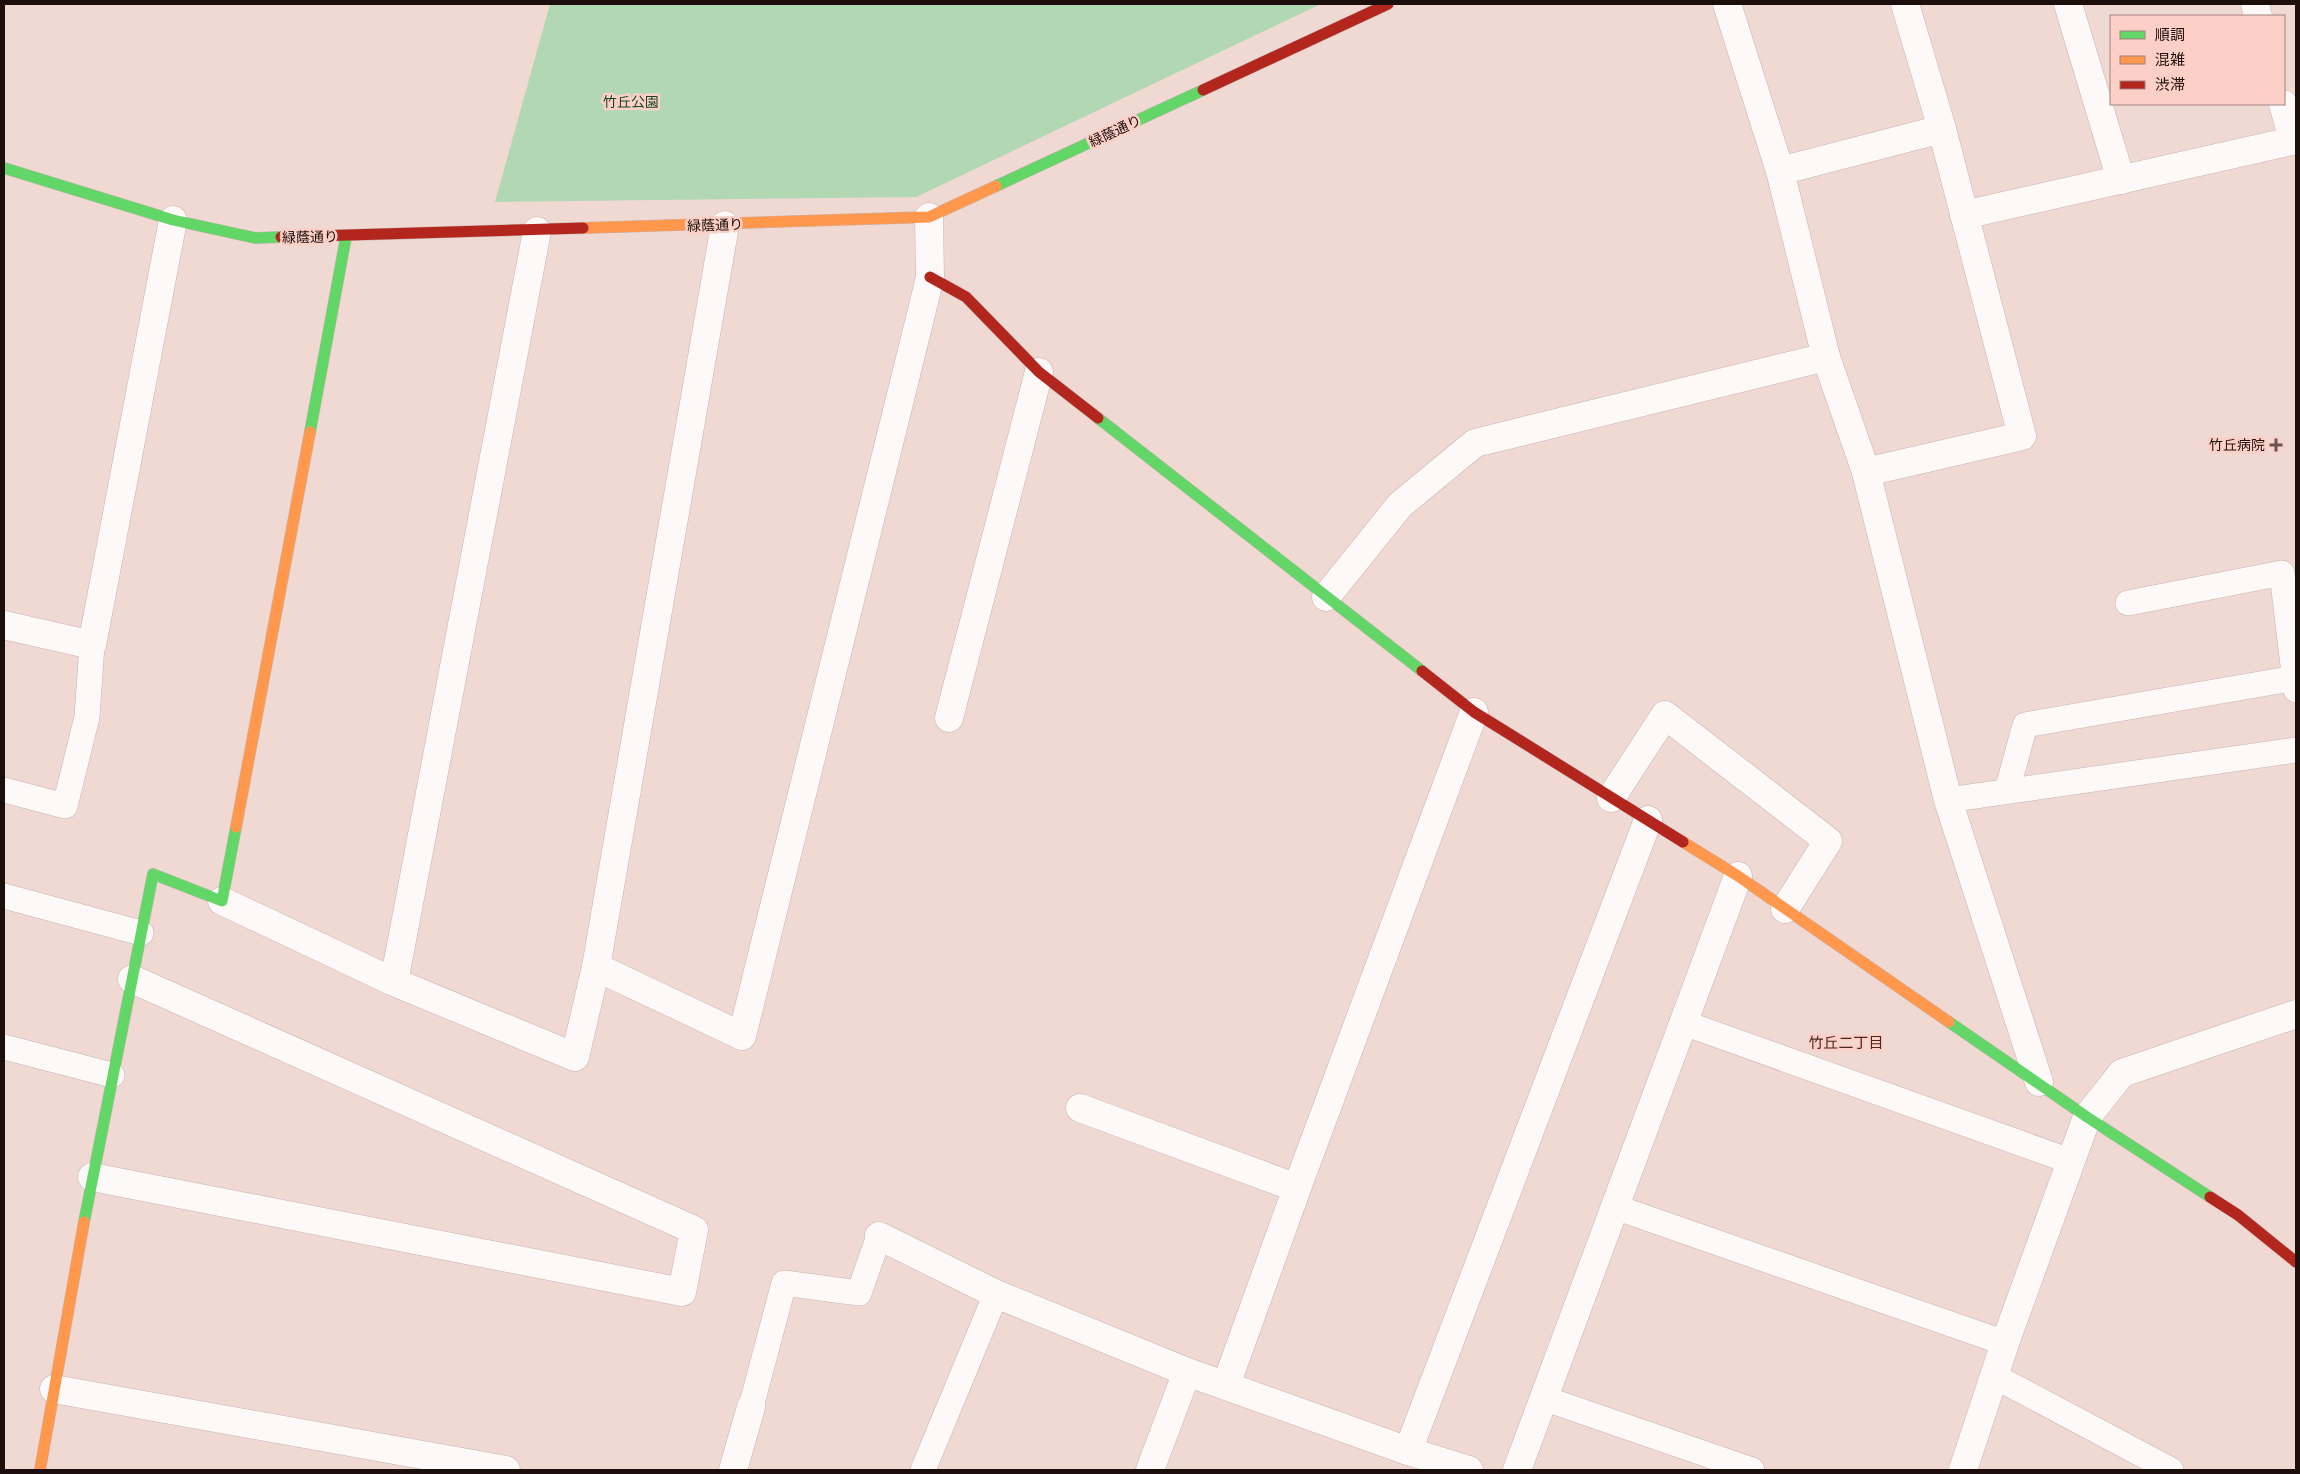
<svg xmlns="http://www.w3.org/2000/svg" width="2300" height="1474" viewBox="0 0 2300 1474" font-family="Jost,'Noto Sans JP',sans-serif">
	<style>
		.green { fill: #b2d7b3 }
		.lines { fill: none; stroke-linecap: round; stroke-linejoin: round }
		.lane-casing { stroke: #c6b4b0; stroke-width: 26 }
		.street-casing { stroke: #c6b4b0; stroke-width: 29 }
		.fast-casing { stroke: #c6b4b0; stroke-width: 12 }
		.slow-casing { stroke: #c6b4b0; stroke-width: 12 }
		.jam-casing { stroke: #c6b4b0; stroke-width: 12 }
		.lane { stroke: #fdf9f8; stroke-width: 25 }
		.street { stroke: #fdf9f8; stroke-width: 28 }
		.fast { stroke: #63d668; stroke-width: 11 }
		.slow { stroke: #ff974d; stroke-width: 11 }
		.jam { stroke: #b3261e; stroke-width: 11 }
		.poi-dot { fill: #665551; stroke: #fcd0c7; stroke-width: 2 }
		.labels { text-anchor: middle; stroke-width: 5; stroke-linejoin: round; paint-order: stroke }
		.park-label { font-size: 14px; fill: #144525; stroke: #fcd0c7 }
		.street-label { font-size: 14px; fill: #1c0e0b; stroke: #fcd0c7 }
		.poi-label { font-size: 14px; fill: #1c0e0b; stroke: #fcd0c7; text-anchor: end }
		.neighbourhood-label { font-size: 15px; fill: #47261f; stroke: #fcd0c7 }
	</style>
	<rect width="100%" height="100%" fill="#f0d8d3"/>
	<polygon class="green" points="550,4 1321,4 916,197 495,202"/>
	<g class="lines">
		<defs>
			<g id="lane">
				<polyline points="2128,603 2282,573 2296,690"/>
				<polyline points="4,790 65,806 87,717 92,645"/>
				<polyline points="2007,791 2025,725 2295,678"/>
				<polyline points="1948,800 2296,750"/>
				<polyline points="4,896 141,933"/>
				<polyline points="1684,1023 2070,1161"/>
				<polyline points="4,1047 112,1075"/>
				<polyline points="1615,1207 2005,1343"/>
				<polyline points="1994,1376 2171,1470"/>
				<polyline points="1543,1398 1752,1470"/>
				<polyline points="751,1407 784,1283 859,1293 879,1236"/>
				<polyline points="923,1470 996,1294"/>
			</g>
			<g id="street">
				<polyline points="1727,4 1780,171 1826,357 1866,472 1948,800 2039,1082"/>
				<polyline points="2068,4 2121,180"/>
				<polyline points="2255,4 2258,16"/>
				<polyline points="2283,104 2293,140"/>
				<polyline points="1780,171 1942,129"/>
				<polyline points="1964,215 2296,140"/>
				<polyline points="1866,472 2022,436 1942,129 1905,4"/>
				<polyline points="1326,597 1400,505 1475,443 1826,357"/>
				<polyline points="4,625 92,645 173,220"/>
				<polyline points="949,718 1039,372"/>
				<polyline points="1611,798 1665,715 1828,841 1785,909"/>
				<polyline points="222,901 394,982 575,1057 596,967 725,225"/>
				<polyline points="596,967 742,1036 925,298 930,277 929,217"/>
				<polyline points="394,982 537,231"/>
				<polyline points="1080,1108 1297,1188"/>
				<polyline points="92,1177 682,1292 694,1230 132,979"/>
				<polyline points="879,1236 996,1294 1187,1372 1408,1451 1469,1470"/>
				<polyline points="1226,1385 1297,1188 1474,712"/>
				<polyline points="54,1389 506,1470"/>
				<polyline points="1408,1451 1648,820"/>
				<polyline points="733,1470 751,1407"/>
				<polyline points="1150,1470 1187,1372"/>
				<polyline points="1517,1470 1738,876"/>
				<polyline points="1963,1470 2005,1343 2087,1117 2122,1073 2296,1014"/>
			</g>
			<g id="fast">
				<polyline points="4,168 173,220 255,238 281,237"/>
				<polyline points="996,186 1203,90"/>
				<polyline points="1098,418 1422,671"/>
				<polyline points="310,432 346,237"/>
				<polyline points="1949,1022 2087,1117 2210,1197"/>
				<polyline points="84,1222 153,874 222,901 236,827"/>
			</g>
			<g id="slow">
				<polyline points="583,228 929,217 996,186"/>
				<polyline points="236,827 310,432"/>
				<polyline points="1683,842 1738,876 1949,1022"/>
				<polyline points="40,1470 84,1222"/>
			</g>
			<g id="jam">
				<polyline points="1203,90 1388,4"/>
				<polyline points="281,237 583,228"/>
				<polyline points="930,277 966,297 1039,372 1098,418"/>
				<polyline points="1422,671 1474,712 1683,842"/>
				<polyline points="2210,1197 2238,1215 2296,1262"/>
			</g>
		</defs>
		<use href="#lane" class="lane-casing"/>
		<use href="#street" class="street-casing"/>
		<use href="#fast" class="fast-casing"/>
		<use href="#slow" class="slow-casing"/>
		<use href="#jam" class="jam-casing"/>
		<use href="#lane" class="lane"/>
		<use href="#street" class="street"/>
		<use href="#fast" class="fast"/>
		<use href="#slow" class="slow"/>
		<use href="#jam" class="jam"/>
	</g>
	<path class="poi-dot" d="M2273.5 437.5h5v5h5v5h-5v5h-5v-5h-5v-5h5z"/>
	<g class="labels">
		<g class="park-label">
			<text x="631" y="107">竹丘公園</text>
		</g>
		<g class="street-label">
			<text transform="translate(1115 131) rotate(-25)" y="5">緑蔭通り</text>
			<text transform="translate(715 225) rotate(-2)" y="5">緑蔭通り</text>
			<text transform="translate(310 237) rotate(-1)" y="5">緑蔭通り</text>
		</g>
		<g class="poi-label">
			<text x="2265" y="450">竹丘病院</text>
		</g>
		<g class="neighbourhood-label">
			<text x="1846" y="1048">竹丘二丁目</text>
		</g>
	</g>
	<rect width="2300" height="1474" fill="none" stroke="#1c0e0b" stroke-width="10"/>
	<rect x="2110" y="15" width="175" height="90" fill="#fcd0c7" stroke="#a2827c"/>
	<rect x="2120" y="31" width="25" height="8" fill="#63d668" stroke="#a2827c"/>
	<text x="2155" y="40" font-size="15" fill="#1c0e0b">順調</text>
	<rect x="2120" y="56" width="25" height="8" fill="#ff974d" stroke="#a2827c"/>
	<text x="2155" y="65" font-size="15" fill="#1c0e0b">混雑</text>
	<rect x="2120" y="81" width="25" height="8" fill="#b3261e" stroke="#a2827c"/>
	<text x="2155" y="90" font-size="15" fill="#1c0e0b">渋滞</text>
</svg>
